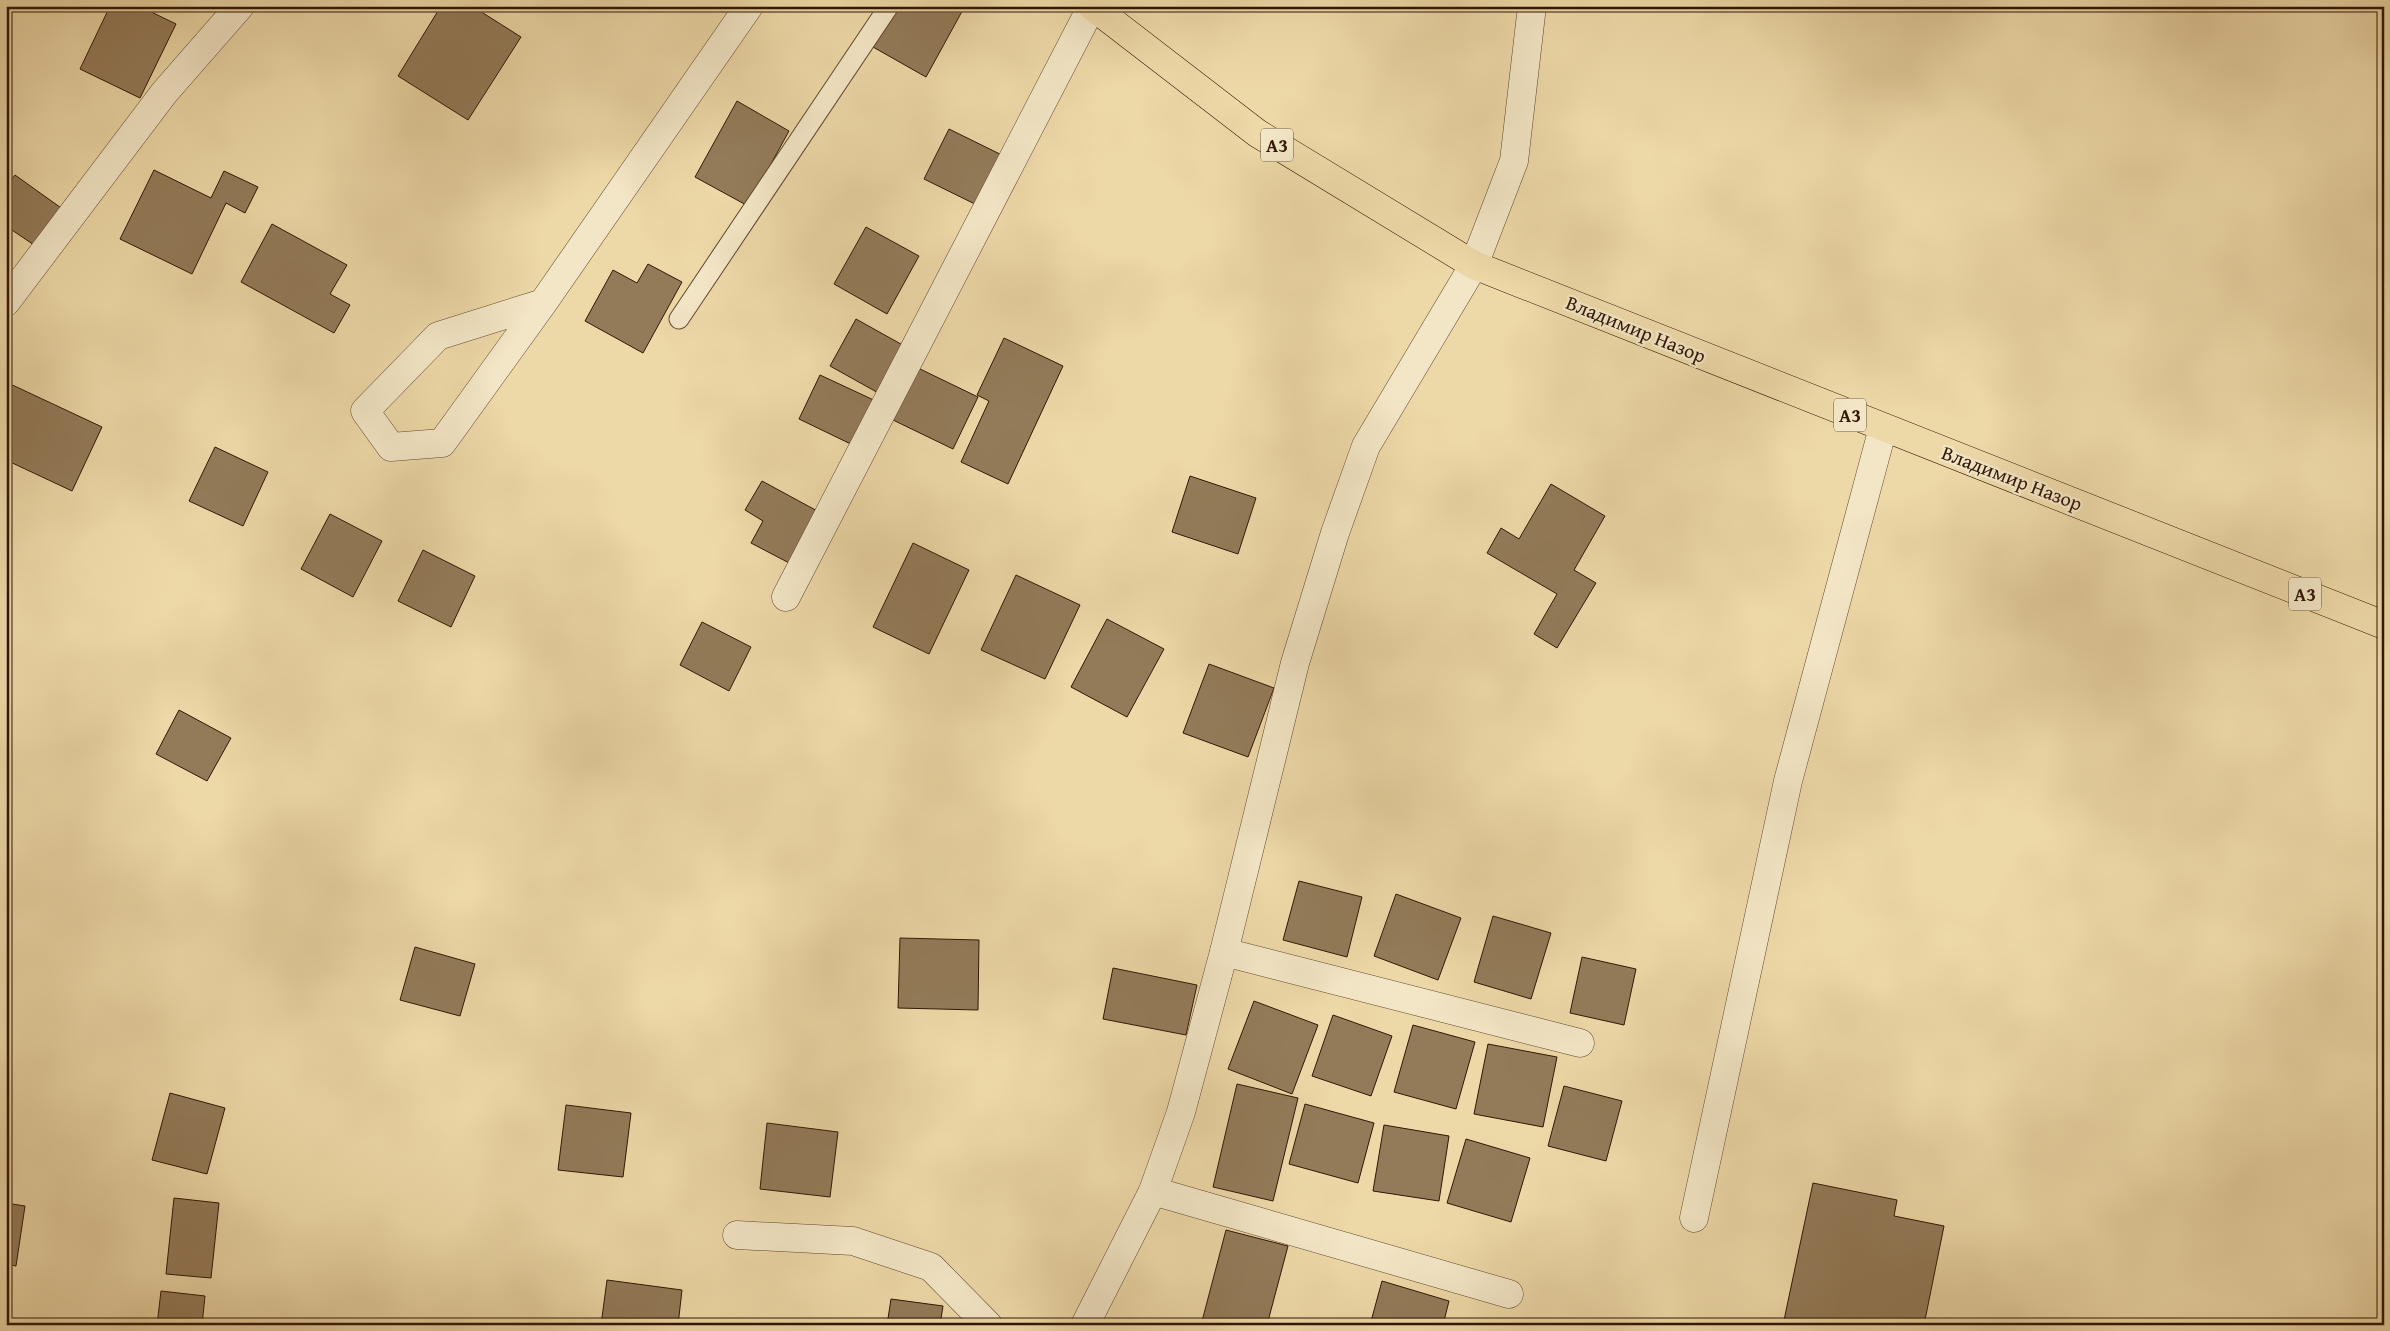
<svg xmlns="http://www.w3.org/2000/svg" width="2390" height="1331" viewBox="0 0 2390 1331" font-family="'Gentium Book Plus',serif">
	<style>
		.building { fill: #937b59; stroke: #311605 }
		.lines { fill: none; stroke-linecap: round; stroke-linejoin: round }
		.lane-casing { stroke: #60462e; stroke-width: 21 }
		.street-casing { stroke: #60462e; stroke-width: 29 }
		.primary-casing { stroke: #311605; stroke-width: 29 }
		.lane { stroke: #f3e6c6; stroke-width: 19 }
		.street { stroke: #f3e6c6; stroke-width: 28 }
		.primary { stroke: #edd8a7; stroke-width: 28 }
		.labels { text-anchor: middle; stroke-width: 4.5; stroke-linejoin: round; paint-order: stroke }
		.shield { fill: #f3e6c6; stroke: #6b543f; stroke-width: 1 }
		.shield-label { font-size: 19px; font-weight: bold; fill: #311605 }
		.street-label { font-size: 20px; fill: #311605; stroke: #f3e6c6 }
	</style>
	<rect width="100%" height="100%" fill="#edd8a7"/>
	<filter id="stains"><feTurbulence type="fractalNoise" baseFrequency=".004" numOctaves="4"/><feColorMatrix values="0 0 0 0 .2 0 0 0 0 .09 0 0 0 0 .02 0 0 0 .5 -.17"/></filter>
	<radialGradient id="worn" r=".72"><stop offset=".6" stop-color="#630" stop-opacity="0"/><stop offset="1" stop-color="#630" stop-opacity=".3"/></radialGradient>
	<g class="building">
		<polygon points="110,6 139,6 176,24 140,98 80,69"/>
		<polygon points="441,6 472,6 521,37 468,120 398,76"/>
		<polygon points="896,6 965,6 926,77 873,47"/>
		<polygon points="737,101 789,131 748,206 695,177"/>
		<polygon points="949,129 1010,159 985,209 924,179"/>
		<polygon points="154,170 211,198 224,171 258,187 245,213 226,203 192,274 120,239"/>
		<polygon points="15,175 64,210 37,247 6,226 6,187"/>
		<polygon points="272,224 347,265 330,294 350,305 334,333 241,282"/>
		<polygon points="866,227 919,256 887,314 834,284"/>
		<polygon points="648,264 682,282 643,353 585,321 613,270 637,283"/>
		<polygon points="856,319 908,348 882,395 830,366"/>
		<polygon points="1004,338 1063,366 1008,484 961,462 989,401 977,395"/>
		<polygon points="918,368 978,397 953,449 893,420"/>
		<polygon points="820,375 878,402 857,447 799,419"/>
		<polygon points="6,382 102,427 72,491 6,460"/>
		<polygon points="215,447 268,472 243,526 189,501"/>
		<polygon points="1190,476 1256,498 1238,554 1172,532"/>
		<polygon points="762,481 821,513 793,565 751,543 763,521 745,510"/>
		<polygon points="1551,484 1605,516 1574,570 1596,583 1557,648 1534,634 1557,594 1487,553 1501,528 1519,539"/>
		<polygon points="330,514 382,541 353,597 301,569"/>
		<polygon points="913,543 969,570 929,654 873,627"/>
		<polygon points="423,550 475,576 451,627 398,601"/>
		<polygon points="1016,575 1080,605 1045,679 981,650"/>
		<polygon points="1107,619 1164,649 1127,717 1071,687"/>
		<polygon points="702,622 751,647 729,691 680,665"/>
		<polygon points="1209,664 1274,688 1248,757 1183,733"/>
		<polygon points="179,710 231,738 207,781 156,754"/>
		<polygon points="1299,881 1362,897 1347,957 1283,940"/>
		<polygon points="1396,894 1461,918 1438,980 1374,956"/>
		<polygon points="1493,916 1551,933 1531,999 1474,982"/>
		<polygon points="900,938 979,940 978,1010 898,1008"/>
		<polygon points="415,947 475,964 460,1016 400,1000"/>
		<polygon points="1582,957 1636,969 1624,1025 1570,1013"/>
		<polygon points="1113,968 1197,985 1186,1035 1103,1019"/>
		<polygon points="1254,1001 1318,1025 1292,1094 1228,1069"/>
		<polygon points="1333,1015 1392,1036 1371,1096 1312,1076"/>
		<polygon points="1413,1025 1475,1042 1456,1109 1394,1092"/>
		<polygon points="1488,1044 1557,1057 1543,1127 1474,1114"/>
		<polygon points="1237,1084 1298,1098 1273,1201 1213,1187"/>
		<polygon points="1564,1086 1622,1101 1606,1161 1548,1146"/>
		<polygon points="170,1093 225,1108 207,1174 152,1160"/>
		<polygon points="1305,1104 1374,1123 1358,1183 1289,1164"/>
		<polygon points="566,1105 631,1113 623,1177 558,1170"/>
		<polygon points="767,1123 838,1132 830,1197 760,1189"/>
		<polygon points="1384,1125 1449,1136 1439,1201 1373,1191"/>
		<polygon points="1466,1139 1530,1158 1511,1222 1447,1203"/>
		<polygon points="1813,1183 1897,1200 1894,1216 1944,1226 1924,1325 1783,1325"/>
		<polygon points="174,1198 219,1203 211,1278 166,1274"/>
		<polygon points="6,1203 25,1206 16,1266 6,1264"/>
		<polygon points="1226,1230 1288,1246 1267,1325 1201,1325"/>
		<polygon points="607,1280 682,1290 678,1325 601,1325"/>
		<polygon points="1382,1281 1449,1301 1443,1325 1370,1325"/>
		<polygon points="161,1291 205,1296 202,1325 157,1325"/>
		<polygon points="891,1299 943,1306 940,1325 887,1325"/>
	</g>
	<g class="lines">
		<defs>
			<polyline id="lane" points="679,319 889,6"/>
			<g id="street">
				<polyline points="6,302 164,93 240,6"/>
				<polyline points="543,303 438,336 365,411 391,447 442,443 543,303 749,6"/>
				<polyline points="786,597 1092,6"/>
				<polyline points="1224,952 1580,1043"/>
				<polyline points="1153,1191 1509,1294"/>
				<polyline points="1694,1218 1788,781 1883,428"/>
				<polyline points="737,1235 853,1241 931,1267 988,1325"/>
				<polyline points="1085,1325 1153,1191 1181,1112 1224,952 1295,663 1335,533 1366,446 1474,265 1514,161 1532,6"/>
			</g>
			<polyline id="primary" points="1092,6 1257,133 1474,265 2384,625"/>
		</defs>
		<use href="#lane" class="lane-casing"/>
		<use href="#street" class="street-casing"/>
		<use href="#primary" class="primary-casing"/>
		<use href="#lane" class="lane"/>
		<use href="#street" class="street"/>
		<use href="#primary" class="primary"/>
	</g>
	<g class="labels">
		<g class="shield">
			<rect x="1261" y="128.5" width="32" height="33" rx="4"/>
			<rect x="1834" y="398.5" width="32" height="33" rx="4"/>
			<rect x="2289" y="577.5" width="32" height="33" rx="4"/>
		</g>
		<g class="shield-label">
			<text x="1277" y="152">A3</text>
			<text x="1850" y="422">A3</text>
			<text x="2305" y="601">A3</text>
		</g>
		<g class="street-label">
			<text transform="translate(1636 329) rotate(22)" y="7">Владимир Назор</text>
			<text transform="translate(2012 478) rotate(21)" y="7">Владимир Назор</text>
		</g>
	</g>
	<rect width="2390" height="1331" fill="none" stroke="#edd8a7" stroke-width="25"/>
	<rect x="8" y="8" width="2375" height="1316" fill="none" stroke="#311605" stroke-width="2.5"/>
	<rect x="12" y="12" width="2365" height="1306" fill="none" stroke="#311605"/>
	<rect width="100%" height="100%" filter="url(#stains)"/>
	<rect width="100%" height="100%" fill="url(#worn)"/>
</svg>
